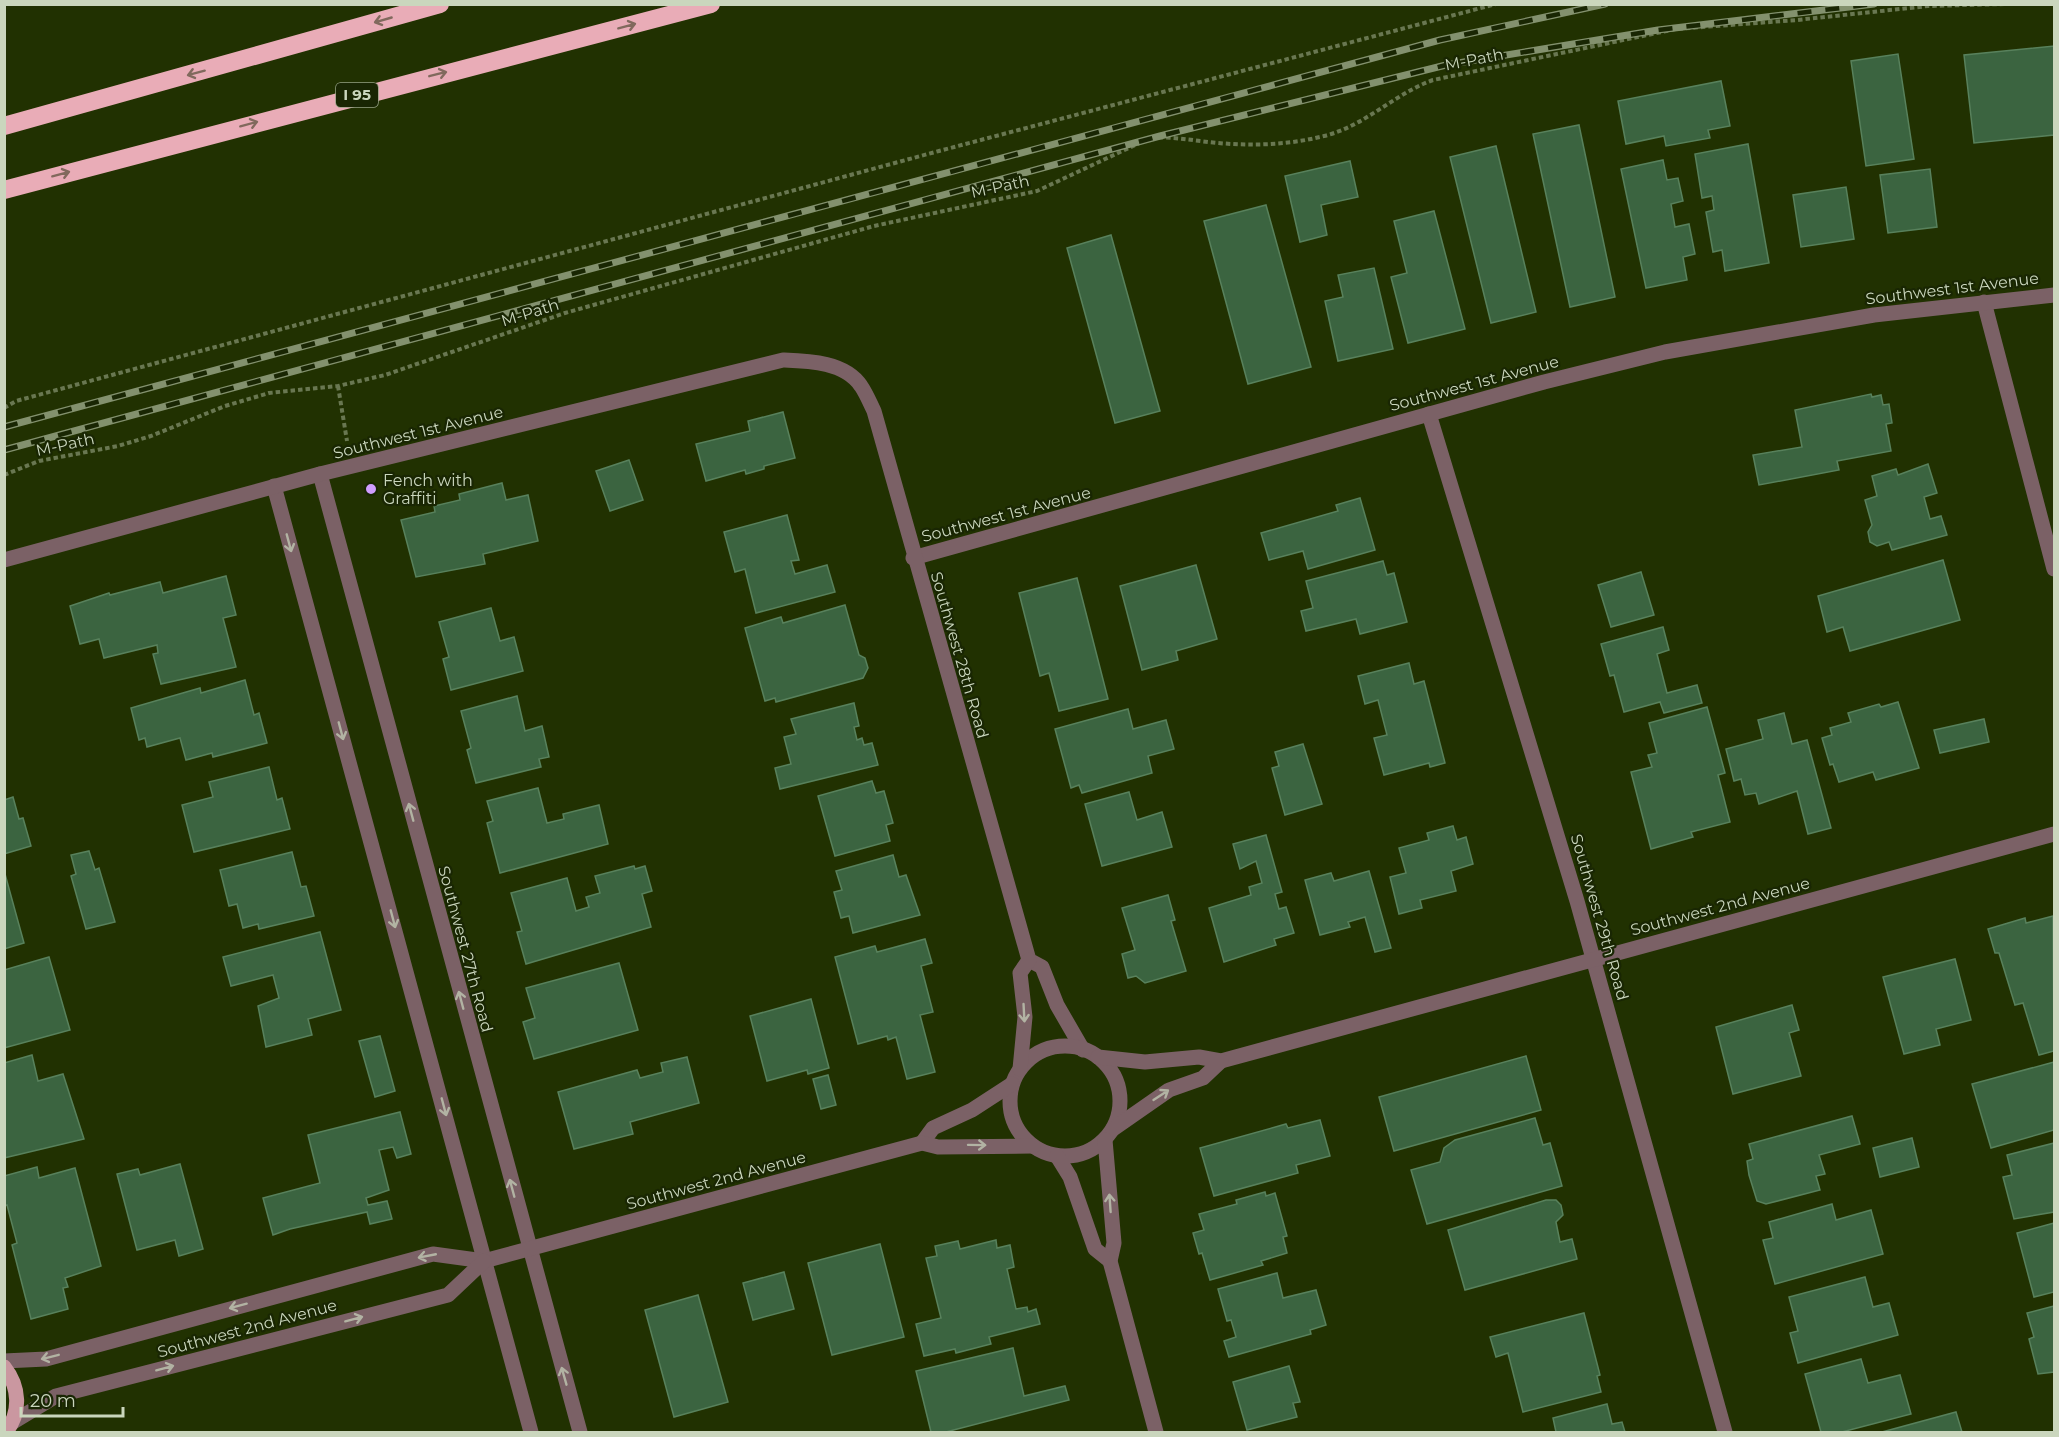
<svg xmlns="http://www.w3.org/2000/svg" width="2059" height="1437" viewBox="0 0 2059 1437" font-family="Montserrat,sans-serif">
	<style>
		.building { fill: #3b6440; stroke: #58815c; stroke-width: 1.5 }
		.lines { fill: none; stroke-linecap: round; stroke-linejoin: round }
		.path { stroke: #697751; stroke-width: 4; stroke-dasharray: 4.5 3; stroke-linecap: butt }
		.minor { stroke: #7b6166; stroke-width: 15 }
		.major { stroke: #ca97a0; stroke-width: 15 }
		.highway { stroke: #e9acb7; stroke-width: 18 }
		.rail-casing { stroke: #83916e; stroke-width: 7 }
		.rail { stroke: #192603; stroke-width: 4.5; stroke-dasharray: 14; stroke-linecap: butt }
		.oneway { stroke: #81695d }
		.oneway2 { stroke: #b2b3a3 }
		.poi-dot { fill: #d09dff; stroke: #192603; stroke-width: 2 }
		.labels { text-anchor: middle; stroke-width: 4.5; stroke-linejoin: round; paint-order: stroke }
		.shield { fill: #192603; stroke: #95a185; stroke-width: 1.5 }
		.shield-label { font-size: 15px; font-weight: bold; fill: #cad6bd }
		.street-label { font-size: 16px; fill: #cad6bd; stroke: #192603 }
		.poi-label { font-size: 16px; fill: #cad6bd; stroke: #192603; text-anchor: start }
	</style>
	<rect width="100%" height="100%" fill="#213101"/>
	<g class="building">
		<polygon points="2054,46 2054,135 1974,143 1964,55"/>
		<polygon points="1898,54 1914,159 1866,166 1851,61"/>
		<polygon points="1721,81 1730,126 1708,130 1710,138 1666,146 1664,136 1626,144 1618,101"/>
		<polygon points="1579,125 1615,297 1570,307 1533,134"/>
		<polygon points="1748,144 1769,263 1725,271 1722,250 1713,252 1706,212 1714,210 1712,196 1702,198 1695,154"/>
		<polygon points="1496,146 1536,312 1491,323 1450,157"/>
		<polygon points="1663,160 1667,180 1678,178 1683,201 1671,204 1675,227 1689,224 1695,254 1683,257 1687,280 1646,288 1621,169"/>
		<polygon points="1350,161 1358,197 1321,205 1327,235 1300,242 1285,176"/>
		<polygon points="1930,169 1937,227 1888,233 1880,175"/>
		<polygon points="1846,187 1854,239 1801,247 1793,195"/>
		<polygon points="1266,205 1311,367 1248,384 1204,221"/>
		<polygon points="1434,211 1465,329 1408,343 1391,277 1407,273 1394,221"/>
		<polygon points="1111,235 1160,411 1115,423 1067,248"/>
		<polygon points="1374,268 1393,349 1338,361 1325,301 1343,297 1338,275"/>
		<polygon points="1871,394 1872,397 1881,395 1883,405 1889,404 1892,423 1886,424 1891,451 1837,461 1839,470 1759,485 1753,455 1802,447 1795,410"/>
		<polygon points="783,412 795,458 764,466 764,469 746,474 745,470 706,481 696,444 750,431 748,421"/>
		<polygon points="629,460 643,500 610,511 596,471"/>
		<polygon points="1928,464 1937,493 1924,497 1930,519 1941,516 1947,535 1892,550 1889,542 1877,546 1870,542 1868,532 1872,525 1865,500 1877,496 1872,476 1896,469 1898,475"/>
		<polygon points="502,483 506,500 528,495 538,541 483,554 485,564 416,577 401,520 435,512 434,506 460,500 459,494"/>
		<polygon points="1360,498 1375,550 1308,569 1303,551 1269,560 1261,533 1338,511 1336,505"/>
		<polygon points="787,515 799,560 791,561 795,574 827,565 835,592 756,613 745,569 735,572 724,532"/>
		<polygon points="1943,560 1960,620 1850,651 1843,627 1827,632 1818,596"/>
		<polygon points="1383,561 1387,575 1394,573 1407,622 1360,634 1356,619 1306,631 1301,611 1313,608 1306,581"/>
		<polygon points="1196,565 1217,639 1176,651 1178,660 1142,670 1120,586"/>
		<polygon points="1641,572 1654,615 1611,627 1598,585"/>
		<polygon points="226,576 236,615 223,618 236,667 161,684 153,654 158,653 157,645 104,658 99,639 80,644 70,606 109,593 110,595 160,582 163,593"/>
		<polygon points="1077,578 1108,699 1059,711 1049,673 1040,676 1019,593"/>
		<polygon points="845,605 859,655 865,658 868,668 863,678 776,702 775,698 765,701 745,628 781,617 783,623"/>
		<polygon points="491,608 500,641 514,637 523,671 451,690 443,659 449,657 439,622"/>
		<polygon points="1663,627 1669,650 1657,654 1667,693 1697,685 1702,703 1664,713 1660,702 1624,712 1614,675 1610,676 1601,644"/>
		<polygon points="1409,663 1414,684 1424,681 1445,763 1430,767 1429,763 1384,775 1374,738 1387,735 1378,700 1365,704 1358,676"/>
		<polygon points="245,680 254,715 259,713 267,743 213,757 212,753 186,760 180,738 147,747 145,738 139,740 131,708 200,688 201,693"/>
		<polygon points="517,696 525,731 542,726 549,757 539,759 541,767 476,783 467,750 471,748 461,711"/>
		<polygon points="1898,702 1919,768 1876,780 1873,772 1839,782 1833,764 1830,765 1822,738 1832,735 1830,728 1851,722 1848,713 1879,704 1881,707"/>
		<polygon points="854,703 859,726 854,727 857,740 862,738 864,745 872,743 878,765 780,789 775,768 791,764 784,737 796,734 791,719"/>
		<polygon points="1707,707 1725,773 1718,775 1730,822 1691,832 1693,837 1651,849 1631,772 1652,767 1648,755 1657,753 1649,723"/>
		<polygon points="1128,709 1133,729 1166,720 1174,749 1148,756 1152,773 1082,793 1079,785 1071,788 1055,729"/>
		<polygon points="1784,713 1792,744 1807,740 1831,828 1808,834 1797,791 1759,804 1756,793 1745,795 1741,779 1734,781 1726,749 1763,739 1758,720"/>
		<polygon points="1984,719 1989,742 1940,753 1934,730"/>
		<polygon points="1303,744 1322,804 1285,815 1272,768 1279,766 1275,752"/>
		<polygon points="269,767 277,800 282,798 290,829 194,852 182,805 213,797 209,782"/>
		<polygon points="872,781 876,793 884,791 893,823 886,825 890,841 835,856 818,796"/>
		<polygon points="538,788 547,823 564,819 563,814 599,805 608,844 500,873 487,823 493,821 487,801"/>
		<polygon points="1129,792 1137,820 1162,812 1172,847 1102,866 1085,804"/>
		<polygon points="13,797 19,819 23,818 31,846 4,854 4,800"/>
		<polygon points="1453,826 1457,840 1466,837 1473,864 1451,871 1456,891 1420,900 1422,908 1399,914 1390,877 1406,873 1399,848 1429,840 1427,833"/>
		<polygon points="1266,835 1282,892 1275,894 1279,909 1286,907 1294,933 1274,939 1276,945 1224,962 1209,908 1251,895 1249,887 1262,883 1256,861 1240,869 1233,844"/>
		<polygon points="89,851 95,870 99,868 115,922 86,929 71,876 76,874 71,855"/>
		<polygon points="292,852 301,887 306,886 314,916 259,929 258,924 243,928 237,904 229,906 220,870"/>
		<polygon points="893,855 899,877 906,875 920,915 853,933 849,916 841,918 834,892 842,890 836,871"/>
		<polygon points="634,866 635,869 645,866 652,891 642,894 651,927 526,964 517,932 522,931 511,893 567,878 576,911 589,907 586,897 600,893 595,876"/>
		<polygon points="1369,871 1391,948 1375,952 1365,917 1348,922 1350,927 1320,935 1305,880 1331,873 1334,881"/>
		<polygon points="5,874 24,943 4,949 4,874"/>
		<polygon points="1168,895 1175,920 1171,921 1186,971 1145,983 1136,976 1128,978 1122,954 1135,950 1122,908"/>
		<polygon points="2053,916 2054,1051 2039,1055 2023,1003 2015,1005 1999,953 1995,953 1988,929 2025,918 2026,923"/>
		<polygon points="320,932 341,1010 308,1019 312,1035 266,1047 258,1006 279,998 273,975 231,986 223,957"/>
		<polygon points="925,939 932,963 921,966 933,1012 920,1015 935,1072 907,1079 896,1037 888,1040 887,1036 858,1044 835,957 875,946 877,952"/>
		<polygon points="49,957 70,1030 4,1048 4,970"/>
		<polygon points="1955,959 1971,1020 1936,1029 1940,1045 1904,1054 1883,977"/>
		<polygon points="619,963 638,1030 534,1059 523,1022 535,1018 526,988"/>
		<polygon points="811,999 829,1068 808,1074 807,1070 767,1081 750,1016"/>
		<polygon points="1792,1005 1799,1030 1789,1033 1801,1076 1733,1094 1716,1027"/>
		<polygon points="380,1036 395,1091 375,1097 359,1041"/>
		<polygon points="32,1055 38,1081 63,1074 84,1139 4,1158 4,1063"/>
		<polygon points="1526,1056 1541,1110 1394,1151 1379,1097"/>
		<polygon points="687,1057 699,1103 630,1122 633,1134 574,1149 558,1092 637,1070 640,1078 663,1072 661,1063"/>
		<polygon points="2054,1062 2054,1130 1991,1148 1972,1084"/>
		<polygon points="828,1075 836,1105 821,1109 813,1079"/>
		<polygon points="400,1112 411,1154 397,1158 393,1147 379,1150 389,1190 366,1198 368,1205 387,1201 392,1219 370,1224 367,1212 290,1229 273,1235 263,1198 320,1183 308,1135"/>
		<polygon points="1852,1116 1860,1144 1819,1155 1825,1174 1816,1176 1820,1190 1766,1204 1757,1201 1749,1175 1747,1161 1753,1159 1749,1144"/>
		<polygon points="1535,1118 1543,1145 1550,1143 1562,1186 1427,1224 1411,1170 1440,1162 1444,1148 1455,1140"/>
		<polygon points="1320,1120 1330,1156 1296,1165 1298,1173 1214,1196 1200,1148 1286,1124 1288,1128"/>
		<polygon points="1912,1138 1919,1167 1880,1177 1873,1148"/>
		<polygon points="2054,1143 2054,1212 2014,1219 2003,1177 2012,1175 2007,1155"/>
		<polygon points="180,1164 203,1249 179,1256 175,1240 137,1250 117,1174 138,1169 140,1175"/>
		<polygon points="37,1167 39,1178 75,1168 101,1266 65,1278 68,1287 63,1288 68,1309 31,1319 12,1245 17,1243 7,1205 4,1206 4,1176"/>
		<polygon points="1265,1192 1266,1196 1275,1193 1287,1236 1283,1237 1287,1253 1261,1261 1263,1265 1210,1280 1202,1253 1199,1254 1193,1233 1204,1230 1199,1214 1237,1204 1236,1200"/>
		<polygon points="1546,1200 1556,1200 1561,1205 1563,1215 1556,1222 1560,1242 1572,1239 1577,1259 1465,1290 1448,1230"/>
		<polygon points="1832,1204 1836,1220 1871,1210 1883,1254 1775,1284 1763,1240 1773,1238 1769,1222"/>
		<polygon points="2054,1223 2054,1292 2034,1297 2017,1233"/>
		<polygon points="996,1240 997,1248 1010,1245 1014,1267 1007,1269 1016,1309 1027,1307 1028,1312 1036,1309 1040,1324 989,1337 991,1344 956,1353 955,1349 924,1356 916,1324 941,1318 926,1258 937,1256 935,1246 958,1241 960,1249"/>
		<polygon points="880,1244 904,1337 832,1355 808,1263"/>
		<polygon points="784,1272 794,1309 753,1320 743,1283"/>
		<polygon points="1277,1273 1283,1298 1316,1290 1326,1325 1310,1330 1311,1334 1229,1357 1224,1341 1236,1337 1231,1320 1227,1321 1218,1289"/>
		<polygon points="1865,1277 1873,1307 1889,1303 1898,1335 1798,1363 1790,1333 1798,1331 1789,1297"/>
		<polygon points="698,1295 728,1402 674,1417 645,1310"/>
		<polygon points="2054,1306 2054,1372 2038,1374 2029,1339 2034,1337 2027,1313"/>
		<polygon points="1584,1313 1600,1375 1597,1376 1601,1392 1523,1412 1508,1353 1496,1357 1490,1337"/>
		<polygon points="1013,1348 1024,1396 1065,1386 1069,1400 946,1432 931,1432 916,1371"/>
		<polygon points="1861,1359 1868,1383 1900,1375 1911,1414 1842,1432 1821,1432 1805,1374"/>
		<polygon points="1289,1366 1300,1402 1293,1403 1297,1417 1247,1430 1233,1382"/>
		<polygon points="1607,1404 1612,1424 1622,1422 1625,1432 1556,1432 1553,1418"/>
		<polygon points="1956,1412 1962,1432 1882,1432"/>
	</g>
	<g class="lines">
		<g class="path">
			<polyline points="338,386 347,441"/>
			<polyline points="4,408 16,401 939,151 1496,4"/>
			<path d="M 4,475 L 39,461 L 118,446 L 151,436 L 225,406 L 269,393 L 338,386 L 385,375 L 565,313 L 874,226 L 1037,191 L 1150,138 C 1173,136 1195,141 1218,143 C 1253,146 1289,145 1324,136 C 1365,126 1394,94 1433,80 L 1676,29 L 1797,20 L 1928,6 L 2005,4"/>
		</g>
		<g class="minor">
			<polyline points="1984,302 2054,569"/>
			<polyline points="1429,414 1577,901 1725,1432"/>
			<polyline points="320,474 580,1432"/>
			<polyline points="274,486 531,1432"/>
			<polyline points="913,558 1544,382 1665,352 1874,315 2054,295"/>
			<path d="M 4,560 L 320,474 L 783,360 C 809,361 845,362 861,386 C 866,393 870,403 874,411 L 1029,960 L 1042,967 L 1057,1005 L 1083,1050"/>
			<circle cx="1065" cy="1101" r="55"/>
			<polyline points="1098,1057 1145,1062 1199,1057 1221,1061 2054,834"/>
			<polyline points="1020,1069 1025,1017 1020,973 1029,960"/>
			<polyline points="1113,1129 1169,1090 1203,1078 1221,1061"/>
			<polyline points="1105,1140 1114,1243 1110,1261 1156,1432"/>
			<polyline points="922,1143 933,1128 972,1110 1012,1084"/>
			<polyline points="1057,1156 1070,1177 1095,1249 1110,1261"/>
			<polyline points="4,1361 46,1359 433,1254 484,1261 922,1143 938,1147 1033,1146"/>
			<polyline points="13,1422 56,1396 448,1295 484,1261"/>
		</g>
		<path class="major" d="M 4,1367 C 20,1387 21,1412 6,1432"/>
		<g class="highway">
			<polyline points="4,126 440,4"/>
			<polyline points="4,190 711,4"/>
		</g>
		<defs>
			<g id="rail">
				<polyline points="4,427 1440,40 1605,4"/>
				<polyline points="4,450 1160,136 1446,65 1658,30 1874,4"/>
			</g>
		</defs>
		<use href="#rail" class="rail-casing"/>
		<use href="#rail" class="rail"/>
	</g>
	<defs><path id="oneway-shaft" d="M-6 0H5M1.5-3L5.5 0L1.5 3" fill="none" stroke-width="1.6" stroke-linecap="round" stroke-linejoin="round" transform="scale(1.5)"/></defs>
	<g class="oneway">
		<use href="#oneway-shaft" transform="translate(383 20) rotate(164)"/>
		<use href="#oneway-shaft" transform="translate(627 26) rotate(-15)"/>
		<use href="#oneway-shaft" transform="translate(196 73) rotate(165)"/>
		<use href="#oneway-shaft" transform="translate(438 74) rotate(-14)"/>
		<use href="#oneway-shaft" transform="translate(249 124) rotate(-15)"/>
		<use href="#oneway-shaft" transform="translate(61 174) rotate(-15)"/>
	</g>
	<g class="oneway2">
		<use href="#oneway-shaft" transform="translate(289 543) rotate(75)"/>
		<use href="#oneway-shaft" transform="translate(341 731) rotate(75)"/>
		<use href="#oneway-shaft" transform="translate(411 812) rotate(-105)"/>
		<use href="#oneway-shaft" transform="translate(393 919) rotate(75)"/>
		<use href="#oneway-shaft" transform="translate(461 1000) rotate(-105)"/>
		<use href="#oneway-shaft" transform="translate(1024 1013) rotate(87)"/>
		<use href="#oneway-shaft" transform="translate(1161 1095) rotate(-33)"/>
		<use href="#oneway-shaft" transform="translate(444 1107) rotate(75)"/>
		<use href="#oneway-shaft" transform="translate(977 1145) rotate(1)"/>
		<use href="#oneway-shaft" transform="translate(512 1188) rotate(-105)"/>
		<use href="#oneway-shaft" transform="translate(1110 1203) rotate(-94)"/>
		<use href="#oneway-shaft" transform="translate(427 1256) rotate(169)"/>
		<use href="#oneway-shaft" transform="translate(238 1306) rotate(165)"/>
		<use href="#oneway-shaft" transform="translate(354 1319) rotate(-15)"/>
		<use href="#oneway-shaft" transform="translate(50 1357) rotate(166)"/>
		<use href="#oneway-shaft" transform="translate(165 1368) rotate(-15)"/>
		<use href="#oneway-shaft" transform="translate(564 1376) rotate(-106)"/>
	</g>
	<circle class="poi-dot" cx="371" cy="489" r="6"/>
	<g class="labels">
		<rect class="shield" x="336" y="83" width="42" height="24" rx="4.5"/>
		<g class="shield-label">
			<text x="357" y="100">I 95</text>
		</g>
		<g class="street-label">
			<text transform="translate(1474 59) rotate(-11)" y="6">M-Path</text>
			<text transform="translate(1000 186) rotate(-12)" y="6">M-Path</text>
			<text transform="translate(1952 288) rotate(-7)" y="6">Southwest 1st Avenue</text>
			<text transform="translate(530 312) rotate(-17)" y="6">M-Path</text>
			<text transform="translate(1474 383) rotate(-15)" y="6">Southwest 1st Avenue</text>
			<text transform="translate(418 432) rotate(-14)" y="6">Southwest 1st Avenue</text>
			<text transform="translate(65 444) rotate(-12)" y="6">M-Path</text>
			<text transform="translate(1006 514) rotate(-15)" y="6">Southwest 1st Avenue</text>
			<text transform="translate(960 655) rotate(74)" y="6">Southwest 28th Road</text>
			<text transform="translate(1720 906) rotate(-15)" y="6">Southwest 2nd Avenue</text>
			<text transform="translate(1600 917) rotate(74)" y="6">Southwest 29th Road</text>
			<text transform="translate(466 949) rotate(75)" y="6">Southwest 27th Road</text>
			<text transform="translate(716 1180) rotate(-15)" y="6">Southwest 2nd Avenue</text>
			<text transform="translate(247 1328) rotate(-15)" y="6">Southwest 2nd Avenue</text>
		</g>
		<g class="poi-label">
			<text x="383" y="486">Fench with<tspan x="383" dy="18">Graffiti</tspan></text>
		</g>
	</g>
	<rect width="2059" height="1437" fill="none" stroke="#cad6bd" stroke-width="12"/>
	<path d="M21 1407v9h102v-9" fill="none" stroke="#cad6bd" stroke-width="3"/>
	<text x="30" y="1407" font-size="18" fill="#cad6bd" stroke="#192603" stroke-width="4.5" paint-order="stroke">20 m</text>
</svg>
